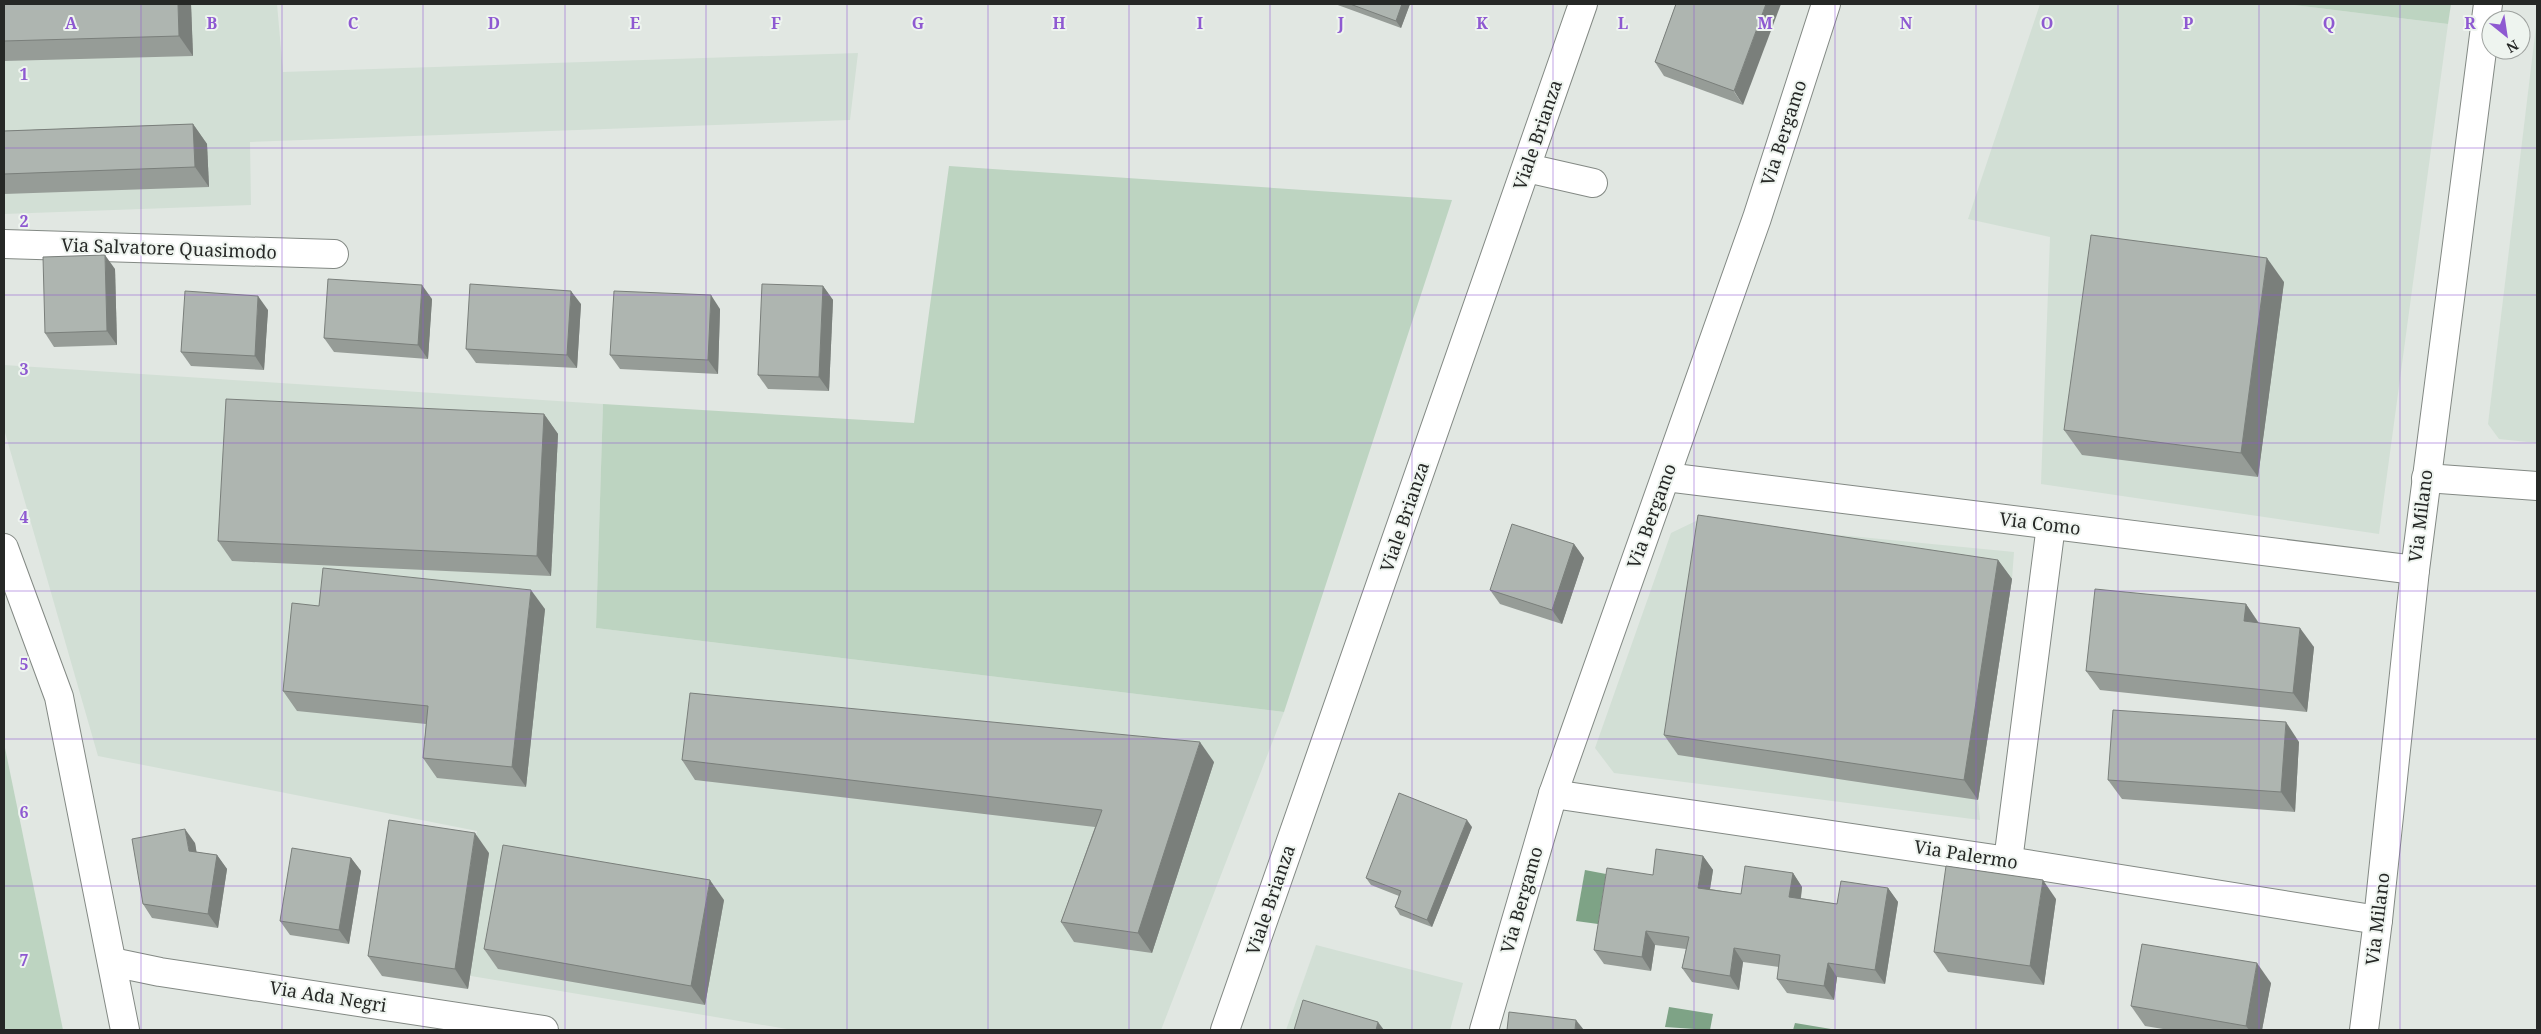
<svg xmlns="http://www.w3.org/2000/svg" width="2541" height="1034" viewBox="0 0 2541 1034" font-family="'Noto Serif',serif">
	<style>
		.built { fill: #d2dfd5 }
		.green { fill: #bdd4c1 }
		.water { fill: #7ea386 }
		.lines { fill: none; stroke-linecap: round; stroke-linejoin: round }
		.minor-casing { stroke: #838984; stroke-width: 30 }
		.major-casing { stroke: #838984; stroke-width: 30 }
		.minor { stroke: #fff; stroke-width: 28 }
		.major { stroke: #fff; stroke-width: 28 }
		.wall { fill: #969c97 }
		.shaded-wall { fill: #7a7f7b }
		.building { fill: #aeb5b0; stroke: #7a7f7b }
		.grid { fill: none; stroke: #8e59d1; stroke-width: 1; stroke-opacity: 0.55 }
		.labels { text-anchor: middle; stroke-width: 4; stroke-linejoin: round; paint-order: stroke }
		.street-label { font-size: 18px; fill: #262826; stroke: #eef4ef }
		.grid-label { font-size: 16px; text-anchor: middle; font-weight: bold; fill: #8e59d1; stroke: #eef4ef; stroke-width: 4; stroke-linejoin: round; paint-order: stroke }
	</style>
	<rect width="100%" height="100%" fill="#e1e7e2"/>
	<g class="built">
		<polygon points="4,4 277,4 283,72 858,53 850,120 250,142 251,205 4,214"/>
		<polygon points="2040,4 2285,4 2448,24 2379,534 2041,484 2050,237 1968,219"/>
		<polygon points="2537,18 2537,443 2499,439 2488,424"/>
		<polygon points="4,365 603,404 596,628 1284,712 1161,1030 793,1030 459,974 477,831 98,756 4,429"/>
		<polygon points="1696,521 2014,552 2012,579 1978,800 1980,820 1614,773 1595,748 1671,533"/>
		<polygon points="1316,945 1463,983 1450,1030 1286,1030"/>
	</g>
	<g class="green">
		<polygon points="2285,4 2451,4 2448,24"/>
		<polygon points="949,166 1452,200 1284,712 596,628 603,404 914,423"/>
		<polygon points="4,743 63,1030 4,1030"/>
	</g>
	<g class="water">
		<polygon points="1585,870 1606,874 1598,924 1576,921"/>
		<polygon points="1669,1007 1713,1014 1710,1030 1665,1027"/>
		<polygon points="1795,1023 1837,1030 1793,1030"/>
	</g>
	<g class="lines">
		<defs>
			<g id="minor">
				<polyline points="1527,168 1593,183"/>
				<polyline points="4,244 334,254"/>
				<polyline points="1666,477 2415,570"/>
				<polyline points="2426,478 2537,486"/>
				<polyline points="4,548 59,697 125,1030"/>
				<polyline points="1553,794 2008,861 2378,920"/>
				<polyline points="2008,861 2051,525"/>
				<polyline points="112,962 160,972 544,1030"/>
				<polyline points="1484,1030 1553,794 1757,218 1826,4"/>
				<polyline points="2364,1030 2378,920 2415,570 2488,4"/>
			</g>
			<polyline id="major" points="1225,1030 1583,4"/>
		</defs>
		<use href="#minor" class="minor-casing"/>
		<use href="#major" class="major-casing"/>
		<use href="#minor" class="minor"/>
		<use href="#major" class="major"/>
	</g>
	<g class="wall">
		<polygon points="4,4 191,4 193,56 4,61"/>
		<polygon points="1335,4 1410,4 1401,28"/>
		<polygon points="1676,4 1743,105 1664,76 1655,62"/>
		<polygon points="193,124 207,144 209,187 4,194 4,131"/>
		<polygon points="115,269 117,345 54,347 45,333"/>
		<polygon points="2284,282 2258,477 2082,455 2064,430"/>
		<polygon points="823,286 833,300 829,391 768,389 758,375"/>
		<polygon points="432,299 428,359 334,352 324,338"/>
		<polygon points="581,304 577,368 476,363 466,349"/>
		<polygon points="720,309 718,374 620,369 610,355"/>
		<polygon points="268,310 264,370 191,366 181,352"/>
		<polygon points="544,414 558,434 551,576 232,561 218,541"/>
		<polygon points="1574,544 1584,558 1562,624 1500,604 1490,590"/>
		<polygon points="1998,560 2012,579 1978,800 1678,755 1664,735"/>
		<polygon points="2246,604 2259,623 2314,647 2307,712 2100,690 2086,671"/>
		<polygon points="319,606 545,609 526,787 437,778 423,758 426,724 297,711 283,691"/>
		<polygon points="2299,742 2295,812 2122,799 2108,780"/>
		<polygon points="682,760 1214,762 1152,953 1074,942 1061,922 1095,827 695,780"/>
		<polygon points="1472,827 1432,927 1400,915 1395,907 1399,896 1371,885 1366,878"/>
		<polygon points="195,843 196,852 217,855 227,869 218,928 152,918 143,904"/>
		<polygon points="489,853 468,989 382,976 368,956"/>
		<polygon points="1703,856 1713,870 1710,889 1741,894 1793,873 1802,887 1801,898 1837,904 1888,888 1898,902 1885,984 1837,977 1834,1000 1787,993 1777,979 1779,967 1743,962 1739,990 1692,982 1682,968 1686,949 1655,945 1651,971 1604,964 1594,950 1653,875"/>
		<polygon points="351,858 361,871 349,944 290,935 280,921"/>
		<polygon points="2056,899 2044,985 1948,972 1934,952"/>
		<polygon points="724,900 705,1005 498,969 484,949"/>
		<polygon points="2271,983 2262,1030 2169,1030 2145,1026 2131,1006"/>
	</g>
	<g class="shaded-wall">
		<polygon points="178,4 191,4 193,56 179,36"/>
		<polygon points="1402,4 1410,4 1401,28 1396,21"/>
		<polygon points="1766,4 1781,4 1743,105 1734,91"/>
		<polygon points="193,124 207,144 209,187 195,167"/>
		<polygon points="105,255 115,269 117,345 107,331"/>
		<polygon points="2267,258 2284,282 2258,477 2241,453"/>
		<polygon points="422,285 432,299 428,359 418,345"/>
		<polygon points="823,286 833,300 829,391 819,377"/>
		<polygon points="571,291 581,304 577,368 567,355"/>
		<polygon points="711,295 720,309 718,374 708,360"/>
		<polygon points="258,296 268,310 264,370 255,356"/>
		<polygon points="544,414 558,434 551,576 537,556"/>
		<polygon points="1574,544 1584,558 1562,624 1552,610"/>
		<polygon points="1998,560 2012,579 1978,800 1964,780"/>
		<polygon points="531,590 545,609 526,787 512,767"/>
		<polygon points="2246,604 2259,624 2244,621"/>
		<polygon points="2300,628 2314,647 2307,712 2293,693"/>
		<polygon points="2286,722 2299,742 2295,812 2281,792"/>
		<polygon points="1200,742 1214,762 1152,953 1138,933"/>
		<polygon points="1467,820 1472,827 1432,927 1427,920"/>
		<polygon points="185,829 195,843 199,865 189,851"/>
		<polygon points="475,833 489,853 468,989 455,969"/>
		<polygon points="217,855 227,869 218,928 208,914"/>
		<polygon points="1703,856 1713,870 1708,901 1698,888"/>
		<polygon points="351,858 361,871 349,944 339,930"/>
		<polygon points="1793,873 1802,887 1799,911 1789,897"/>
		<polygon points="710,880 724,900 705,1005 691,986"/>
		<polygon points="2043,880 2056,899 2044,985 2030,966"/>
		<polygon points="1888,888 1898,902 1885,984 1875,970"/>
		<polygon points="1646,931 1655,945 1651,971 1642,957"/>
		<polygon points="1734,948 1743,962 1739,990 1730,976"/>
		<polygon points="1828,963 1837,977 1834,1000 1824,986"/>
		<polygon points="2257,963 2271,983 2262,1030 2249,1030 2246,1026"/>
		<polygon points="1576,1020 1584,1030 1575,1030"/>
		<polygon points="1378,1022 1384,1030 1376,1030"/>
	</g>
	<g class="building">
		<polygon points="4,4 178,4 179,36 4,41"/>
		<polygon points="1350,4 1402,4 1396,21"/>
		<polygon points="1676,4 1766,4 1734,91 1655,62"/>
		<polygon points="193,124 195,167 4,174 4,131"/>
		<polygon points="2091,235 2267,258 2241,453 2064,430"/>
		<polygon points="105,255 107,331 45,333 43,257"/>
		<polygon points="328,279 422,285 418,345 324,338"/>
		<polygon points="470,284 571,291 567,355 466,349"/>
		<polygon points="762,284 823,286 819,377 758,375"/>
		<polygon points="185,291 258,296 255,356 181,352"/>
		<polygon points="614,291 711,295 708,360 610,355"/>
		<polygon points="226,399 544,414 537,556 218,541"/>
		<polygon points="1698,515 1998,560 1964,780 1664,735"/>
		<polygon points="1512,524 1574,544 1552,610 1490,590"/>
		<polygon points="323,568 531,590 512,767 423,758 428,706 283,691 292,603 319,606"/>
		<polygon points="2095,589 2246,604 2244,621 2300,628 2293,693 2086,671"/>
		<polygon points="690,693 1200,742 1138,933 1061,922 1102,810 682,760"/>
		<polygon points="2113,710 2286,722 2281,792 2108,780"/>
		<polygon points="1399,793 1467,820 1427,920 1395,907 1401,891 1366,878"/>
		<polygon points="389,820 475,833 455,969 368,956"/>
		<polygon points="185,829 189,851 217,855 208,914 143,904 132,839"/>
		<polygon points="503,845 710,880 691,986 484,949"/>
		<polygon points="292,848 351,858 339,930 280,921"/>
		<polygon points="1656,849 1703,856 1698,888 1741,894 1745,866 1793,873 1789,897 1837,904 1841,881 1888,888 1875,970 1828,963 1824,986 1777,979 1780,955 1734,948 1730,976 1682,968 1689,937 1646,931 1642,957 1594,950 1607,868 1653,875"/>
		<polygon points="1946,866 2043,880 2030,966 1934,952"/>
		<polygon points="2142,944 2257,963 2246,1026 2131,1006"/>
		<polygon points="1303,1000 1378,1022 1376,1030 1294,1030"/>
		<polygon points="1509,1012 1576,1020 1575,1030 1507,1030"/>
	</g>
	<path class="grid" d="M 141,4 L 141,1030M 282,4 L 282,1030M 423,4 L 423,1030M 565,4 L 565,1030M 706,4 L 706,1030M 847,4 L 847,1030M 988,4 L 988,1030M 1129,4 L 1129,1030M 1270,4 L 1270,1030M 1412,4 L 1412,1030M 1553,4 L 1553,1030M 1694,4 L 1694,1030M 1835,4 L 1835,1030M 1976,4 L 1976,1030M 2118,4 L 2118,1030M 2259,4 L 2259,1030M 2400,4 L 2400,1030M 4,148 L 2537,148M 4,295 L 2537,295M 4,443 L 2537,443M 4,591 L 2537,591M 4,739 L 2537,739M 4,886 L 2537,886"/>
	<g class="labels">
		<g class="street-label">
			<text transform="translate(1784 133) rotate(-72)" y="6">Via Bergamo</text>
			<text transform="translate(1538 135) rotate(-71)" y="6">Viale Brianza</text>
			<text transform="translate(169 249) rotate(2)" y="6">Via Salvatore Quasimodo</text>
			<text transform="translate(1652 516) rotate(-70)" y="6">Via Bergamo</text>
			<text transform="translate(2421 516) rotate(-83)" y="6">Via Milano</text>
			<text transform="translate(1405 517) rotate(-71)" y="6">Viale Brianza</text>
			<text transform="translate(2040 524) rotate(7)" y="6">Via Como</text>
			<text transform="translate(1966 855) rotate(9)" y="6">Via Palermo</text>
			<text transform="translate(1271 900) rotate(-71)" y="6">Viale Brianza</text>
			<text transform="translate(1522 900) rotate(-74)" y="6">Via Bergamo</text>
			<text transform="translate(2378 919) rotate(-83)" y="6">Via Milano</text>
			<text transform="translate(328 997) rotate(9)" y="6">Via Ada Negri</text>
		</g>
	</g>
	<g class="grid-label">
		<text x="71" y="29">A</text>
		<text x="212" y="29">B</text>
		<text x="353" y="29">C</text>
		<text x="494" y="29">D</text>
		<text x="635" y="29">E</text>
		<text x="776" y="29">F</text>
		<text x="918" y="29">G</text>
		<text x="1059" y="29">H</text>
		<text x="1200" y="29">I</text>
		<text x="1341" y="29">J</text>
		<text x="1482" y="29">K</text>
		<text x="1623" y="29">L</text>
		<text x="1765" y="29">M</text>
		<text x="1906" y="29">N</text>
		<text x="2047" y="29">O</text>
		<text x="2188" y="29">P</text>
		<text x="2329" y="29">Q</text>
		<text x="2470" y="29">R</text>
		<text x="24" y="80">1</text>
		<text x="24" y="227">2</text>
		<text x="24" y="375">3</text>
		<text x="24" y="523">4</text>
		<text x="24" y="670">5</text>
		<text x="24" y="818">6</text>
		<text x="24" y="966">7</text>
	</g>
	<rect width="2541" height="1034" fill="none" stroke="#262826" stroke-width="10"/>
	<g transform="translate(2506 35) rotate(150)"><circle r="24" fill="#eef4ef" stroke="#9ea29f"/>
	<path d="M0-4L9 19L0 12L-9 19Z" fill="#8e59d1"/>
	<text y="-8" font-size="14" font-weight="bold" text-anchor="middle" fill="#262826">N</text>
	</g>
</svg>
